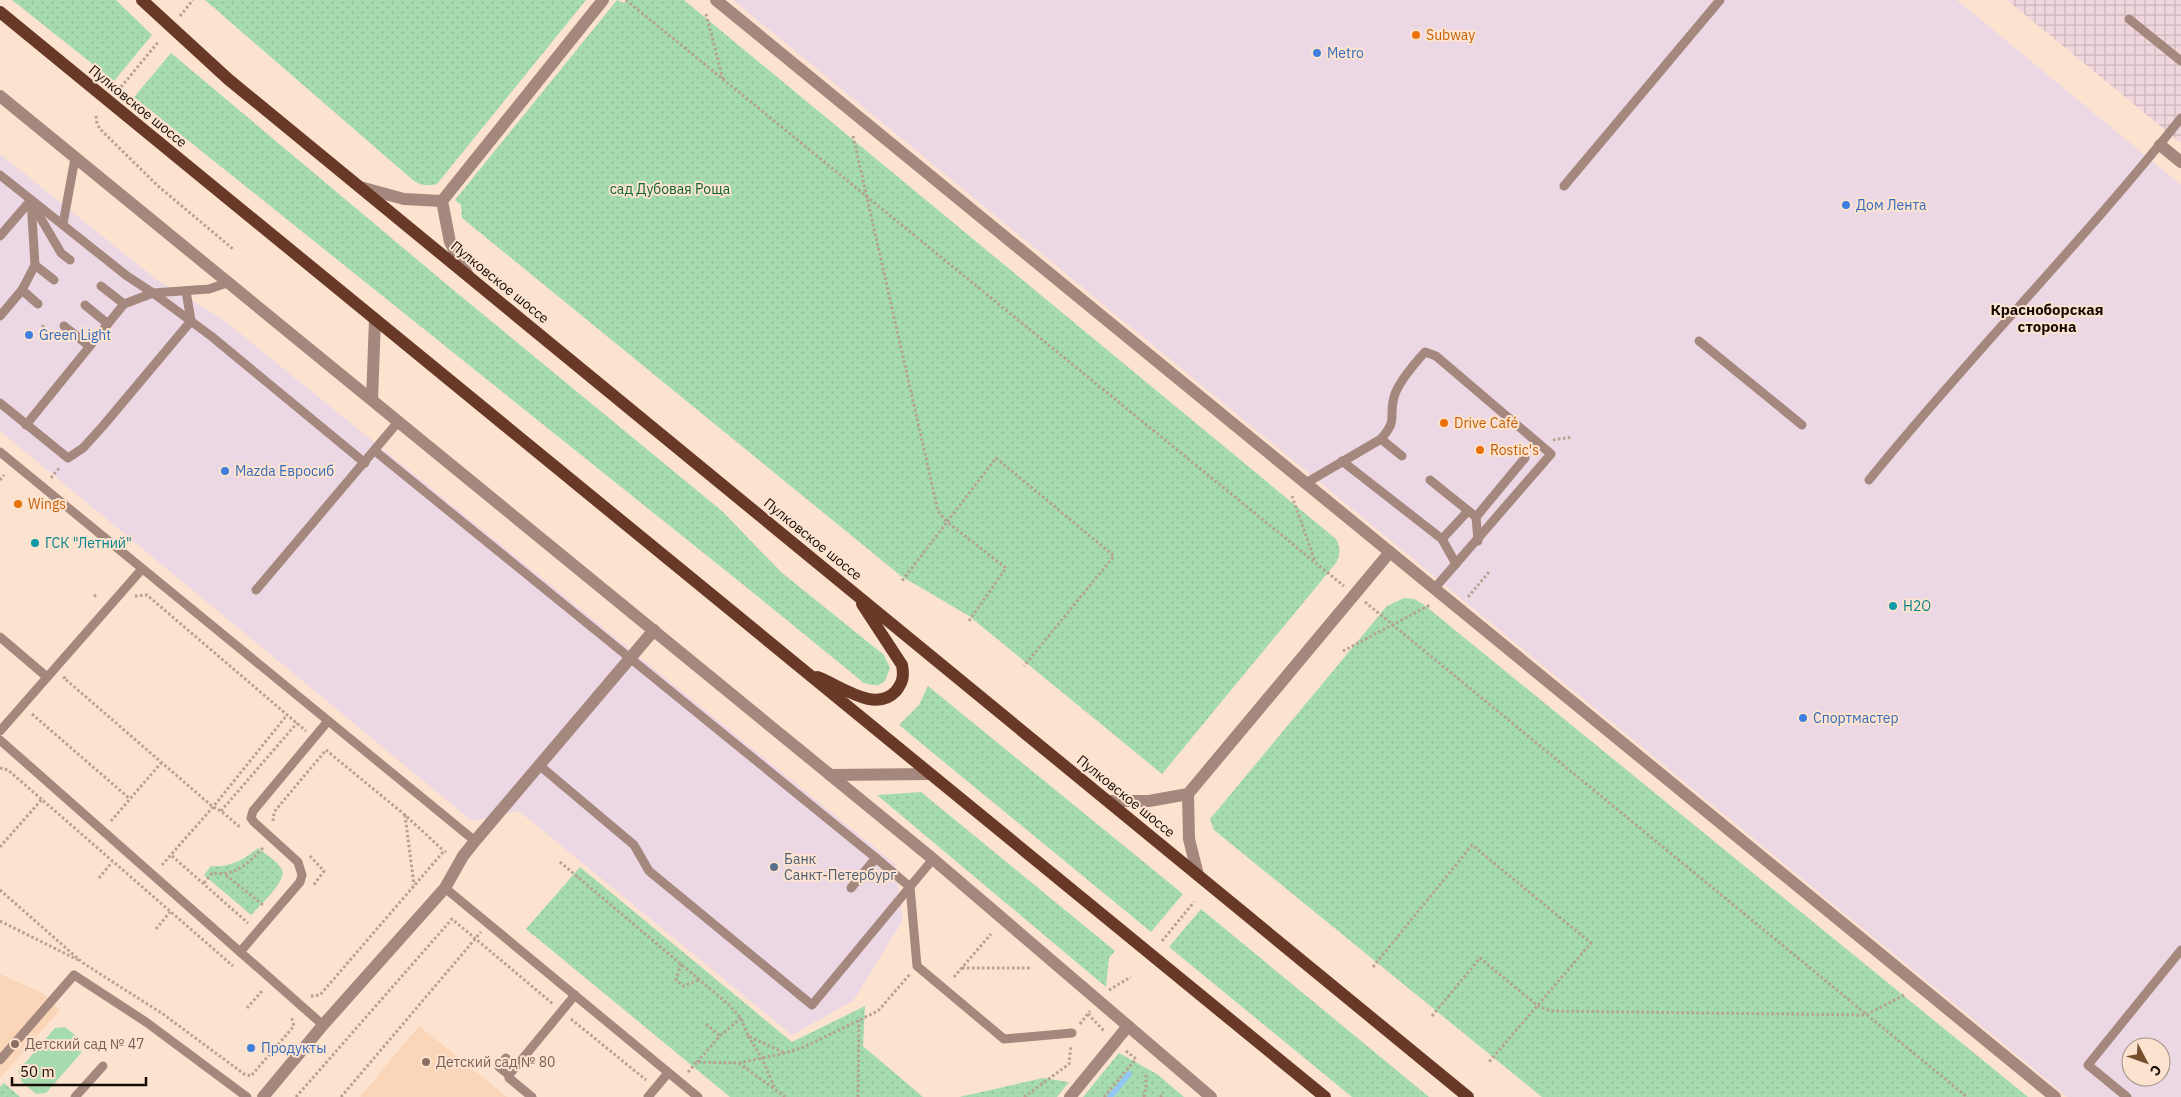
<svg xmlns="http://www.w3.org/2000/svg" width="2181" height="1097" viewBox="0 0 2181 1097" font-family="'IBM Plex Sans',sans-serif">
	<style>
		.commercial { fill: #ecd7e5; fill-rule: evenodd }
		.industrial { fill: url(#industrial-grid) }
		.built { fill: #fbd5b7 }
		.grass { fill: url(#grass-dots) }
		.pitch { fill: #a6dbb0 }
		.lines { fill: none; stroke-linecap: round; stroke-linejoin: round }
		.stream { stroke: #92c6f5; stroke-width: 5.5 }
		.path { stroke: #b6a291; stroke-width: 3; stroke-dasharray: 2.5 2.5; stroke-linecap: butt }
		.service { stroke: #a5887d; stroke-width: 9 }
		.minor { stroke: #a5887d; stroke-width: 12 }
		.primary { stroke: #693927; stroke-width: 12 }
		.food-dot { fill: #e8710a; stroke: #fce3cf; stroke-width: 2 }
		.shop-dot { fill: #3f7fe0; stroke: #fce3cf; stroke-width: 2 }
		.culture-dot { fill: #0f9aa8; stroke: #fce3cf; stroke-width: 2 }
		.service-dot { fill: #5c6f8a; stroke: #fce3cf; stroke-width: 2 }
		.education-dot { fill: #8d6e63; stroke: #fce3cf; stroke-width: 2 }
		.labels { text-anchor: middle; stroke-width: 4; stroke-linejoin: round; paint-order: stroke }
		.food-label { font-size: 14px; fill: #c56008; stroke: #fce3cf; text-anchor: start }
		.shop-label { font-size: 14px; fill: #366cbe; stroke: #fce3cf; text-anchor: start }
		.street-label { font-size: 14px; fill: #170c05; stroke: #fce3cf }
		.park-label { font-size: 14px; fill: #0d662f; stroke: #fce3cf }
		.culture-label { font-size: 14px; fill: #0d838f; stroke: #fce3cf; text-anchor: start }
		.service-label { font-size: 14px; fill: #4e5e75; stroke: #fce3cf; text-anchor: start }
		.education-label { font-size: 14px; fill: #785e54; stroke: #fce3cf; text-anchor: start }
		.neighbourhood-label { font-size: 15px; font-weight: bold; fill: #170c05; stroke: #fce3cf }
	</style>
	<defs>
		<pattern id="industrial-grid" width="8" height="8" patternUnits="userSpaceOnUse" patternTransform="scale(1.25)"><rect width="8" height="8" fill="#f0d6dd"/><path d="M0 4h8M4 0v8" fill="none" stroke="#cdb6bc"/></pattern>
		<pattern id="grass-dots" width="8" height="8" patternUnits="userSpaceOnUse" patternTransform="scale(1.25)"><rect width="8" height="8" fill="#a6dbb0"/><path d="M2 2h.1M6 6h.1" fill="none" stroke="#8ebb96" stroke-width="1.8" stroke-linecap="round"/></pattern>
	</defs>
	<rect width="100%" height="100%" fill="#fce3cf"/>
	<g class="commercial">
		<path d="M 733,0 L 1957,0 L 2181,185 L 2181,1097 L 2068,1097 ZM 2131,1047 L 2161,1047 L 2161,1077 L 2131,1077 Z"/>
		<polygon points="0,154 157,280 221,318 895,864 903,920 853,1001 792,1035 519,811 472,821 0,431"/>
	</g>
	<polygon class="industrial" points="2007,0 2181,0 2181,143 2074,55"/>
	<g class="built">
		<polygon points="0,974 44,994 60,1010 0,1078"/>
		<polygon points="419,1026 507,1097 360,1097"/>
	</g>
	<g class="grass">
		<polygon points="12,0 116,0 152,35 114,81"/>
		<path d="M 205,0 L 586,0 L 437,184 C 428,186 422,186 414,181 Z"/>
		<path d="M 617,0 L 624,3 L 626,0 L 684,0 L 1336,539 C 1341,548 1340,554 1336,563 L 1162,774 L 969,616 L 901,576 L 462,218 L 461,205 L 455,200 Z"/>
		<polygon points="171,53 451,288 722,511 781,572 884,655 890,668 885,681 879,685 871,685 864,683 751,591 134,97"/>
		<polygon points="1404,598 1414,599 1423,604 2028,1097 1542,1097 1214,830 1210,819 1387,606"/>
		<polygon points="928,686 1183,894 1151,932 899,725 919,705"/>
		<polygon points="921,792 1115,951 1109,958 1106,987 877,795"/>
		<path d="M 258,848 C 265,854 278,861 282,870 C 287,881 259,906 251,915 L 204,875 L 211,866 C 229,868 245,859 258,848 Z"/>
		<polygon points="580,867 792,1042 865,1006 863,1046 923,1097 730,1097 526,929"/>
		<polygon points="1201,909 1429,1097 1352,1097 1169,947"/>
		<polygon points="1119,1053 1157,1074 1184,1097 1083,1097"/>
		<polygon points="1043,1078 1069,1082 1057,1097 959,1097"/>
		<polygon points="4,1083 20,1097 0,1097 0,1087"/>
	</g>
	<polygon class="pitch" points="65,1027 80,1039 81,1053 46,1093 36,1094 21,1081 18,1071 55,1028"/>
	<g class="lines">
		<polyline class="stream" points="1110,1097 1129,1074"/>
		<g class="path">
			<polyline points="626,0 1344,586"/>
			<polyline points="706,14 723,79"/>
			<polyline points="180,16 193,0"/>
			<polyline points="121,87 159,41"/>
			<polyline points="96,116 97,123 100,129 158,186 233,249"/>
			<polyline points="853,136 938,511 947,522 902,581"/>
			<polyline points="42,327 44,325"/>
			<polyline points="1553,440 1572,437"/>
			<polyline points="51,478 60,467"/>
			<polyline points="0,480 4,475"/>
			<polyline points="1292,496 1315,561"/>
			<polyline points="31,509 38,502"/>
			<polyline points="94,595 98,598"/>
			<polyline points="135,596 147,595 306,731"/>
			<polyline points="1468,597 1489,572"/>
			<polyline points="1365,602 1967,1097"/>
			<polyline points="969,621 1006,568 947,522 996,458 1114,556 1024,666"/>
			<polyline points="1343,651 1430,605"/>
			<polyline points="66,677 64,678 213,807 221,811 241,828"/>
			<polyline points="32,714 130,799"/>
			<polyline points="0,768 8,770 233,966"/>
			<polyline points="221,811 297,723"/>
			<polyline points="405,815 414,885"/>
			<polyline points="111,821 161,763"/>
			<polyline points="273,821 274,812 326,750 405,815 444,851"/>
			<polyline points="0,847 43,798"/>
			<polyline points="172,856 248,923"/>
			<polyline points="310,856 324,871 313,886"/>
			<polyline points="560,862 728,1004 741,1018 748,1036 785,1053"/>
			<polyline points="162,865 213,807 287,715"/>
			<polyline points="226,875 263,905"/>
			<polyline points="99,878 112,862"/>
			<path d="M 204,883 L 212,873 C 237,876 247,864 263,848"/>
			<polyline points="0,890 83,963 163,1014 244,1074 251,1076 294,1026 291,1016"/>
			<polyline points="0,921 78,960"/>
			<polyline points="156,929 170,912"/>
			<polyline points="1162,941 1194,902"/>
			<polyline points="681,964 676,980 683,986 699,980"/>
			<polyline points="1373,967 1472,845 1591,943 1489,1062"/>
			<polyline points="962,968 1032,968"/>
			<polyline points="954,977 991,934"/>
			<polyline points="1109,990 1131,977"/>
			<polyline points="311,996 320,995 444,851 446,852"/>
			<polyline points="247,1008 262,991"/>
			<polyline points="1088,1014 1105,1032"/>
			<polyline points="1432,1016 1480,958 1538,1006 1551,1011 1866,1015 1906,994"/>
			<polyline points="571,1019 646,1080"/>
			<polyline points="706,1024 720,1036"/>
			<polyline points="1080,1024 1090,1011"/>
			<polyline points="748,1036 762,1058 775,1089"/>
			<polyline points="697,1062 720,1036 741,1018"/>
			<polyline points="739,1063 785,1097"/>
			<polyline points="688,1072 697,1062 739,1063 785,1053 804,1047 878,1011 910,974"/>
			<polyline points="296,1097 452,919 553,1004"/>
			<polyline points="341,1097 481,932"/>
			<polyline points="858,1097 859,1020"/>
			<polyline points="1024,1097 1069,1064 1071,1045"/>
			<polyline points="1104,1097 1136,1059 1126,1051"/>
			<polyline points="1144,1097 1146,1085 1146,1072"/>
			<polyline points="1160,1097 1164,1093"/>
		</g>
		<g class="service">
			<polyline points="2129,19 2181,61"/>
			<polyline points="0,175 127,276 153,293 209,289 227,283"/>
			<polyline points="1564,186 1720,0"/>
			<polyline points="31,200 35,265 54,280"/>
			<polyline points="33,205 61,253 70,260"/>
			<polyline points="63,224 75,158"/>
			<polyline points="0,236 31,200"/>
			<polyline points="35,265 22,290 38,304"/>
			<polyline points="101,286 124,304"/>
			<polyline points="85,305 108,324"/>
			<polyline points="0,316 22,290"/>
			<polyline points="64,326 89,346"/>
			<polyline points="1699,341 1802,425"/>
			<polyline points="0,403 68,458 83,448 103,426 191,321 186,291"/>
			<polyline points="26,425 124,304 153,293 211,336 365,463"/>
			<path d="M 1381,439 C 1399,418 1388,419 1394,397 C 1398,382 1415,363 1425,352 L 1436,356 L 1551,454 L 1434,589"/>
			<polyline points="375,451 876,858"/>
			<polyline points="0,452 475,841"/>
			<polyline points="1342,461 1442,539 1456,564"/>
			<polyline points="1430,480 1476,517 1478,541"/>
			<path d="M 1869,480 C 1969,356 2082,243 2181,118"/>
			<polyline points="1306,483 1381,439 1402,456"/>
			<polyline points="1476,517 1525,458"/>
			<polyline points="1442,539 1468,511"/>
			<polyline points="256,590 398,422"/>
			<polyline points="0,637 47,677"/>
			<polyline points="0,731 142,569"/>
			<polyline points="0,740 323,1025"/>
			<polyline points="539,765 634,845 649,871 812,1005 933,859"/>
			<polyline points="445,888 698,1097"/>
			<polyline points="851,888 876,858 910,887 917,966 1004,1039 1072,1033"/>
			<polyline points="240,952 300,882 302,875 298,862 254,822 251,818 253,811 328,721"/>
			<polyline points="506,1058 499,1067 509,1075"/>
			<polyline points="0,1060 74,975 146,1022 247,1097"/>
			<polyline points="75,1097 103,1066"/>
			<polyline points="532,1097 509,1078 509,1075 575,995"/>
			<polyline points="648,1097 668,1073"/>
			<polyline points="2127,1097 2088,1065 2181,950"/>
		</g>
		<g class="minor">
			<polyline points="716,0 2055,1097"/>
			<polyline points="0,96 933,859 1211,1097"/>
			<polyline points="2160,145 2181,162"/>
			<polyline points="360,187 404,199 442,201"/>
			<polyline points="468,275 450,242 442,201 603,0"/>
			<polyline points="372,400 375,319"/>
			<polyline points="830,775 930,774"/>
			<polyline points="1188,794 1189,839 1198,875"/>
			<polyline points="1108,801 1149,801 1188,794 1390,552"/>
			<polyline points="263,1097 323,1025 445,888 463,856 475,841 654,630"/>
			<polyline points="1070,1097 1128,1026"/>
		</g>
		<g class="primary">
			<polyline points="142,0 228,79 1468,1097"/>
			<polyline points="0,12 1325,1097"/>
			<path d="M 817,677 C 840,685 875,714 896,691 C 903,682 904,676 902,665 L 862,604"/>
		</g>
	</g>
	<g class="food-dot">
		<circle cx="1416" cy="35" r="5"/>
		<circle cx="1444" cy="423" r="5"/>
		<circle cx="1480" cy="450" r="5"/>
		<circle cx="18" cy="504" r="5"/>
	</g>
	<g class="shop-dot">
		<circle cx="1317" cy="53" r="5"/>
		<circle cx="1846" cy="205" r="5"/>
		<circle cx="29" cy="335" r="5"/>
		<circle cx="225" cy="471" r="5"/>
		<circle cx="1803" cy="718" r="5"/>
		<circle cx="251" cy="1048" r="5"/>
	</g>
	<g class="culture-dot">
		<circle cx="35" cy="543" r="5"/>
		<circle cx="1893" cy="606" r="5"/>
	</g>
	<circle class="service-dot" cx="774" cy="867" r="5"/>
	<g class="education-dot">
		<circle cx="15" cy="1044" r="5"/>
		<circle cx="426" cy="1062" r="5"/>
	</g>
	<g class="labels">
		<g class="food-label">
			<text x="1426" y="40">Subway</text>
			<text x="1454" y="428">Drive Café</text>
			<text x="1490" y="455">Rostic's</text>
			<text x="28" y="509">Wings</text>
		</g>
		<g class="shop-label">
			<text x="1327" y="58">Metro</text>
			<text x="1856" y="210">Дом Лента</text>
			<text x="39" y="340">Green Light</text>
			<text x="235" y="476">Mazda Евросиб</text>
			<text x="1813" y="723">Спортмастер</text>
			<text x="261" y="1053">Продукты</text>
		</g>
		<g class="street-label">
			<text transform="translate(138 106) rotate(39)" y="5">Пулковское шоссе</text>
			<text transform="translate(500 282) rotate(39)" y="5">Пулковское шоссе</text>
			<text transform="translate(813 539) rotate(39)" y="5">Пулковское шоссе</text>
			<text transform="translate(1126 796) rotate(39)" y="5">Пулковское шоссе</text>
		</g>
		<g class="park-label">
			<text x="670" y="194">сад Дубовая Роща</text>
		</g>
		<g class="culture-label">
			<text x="45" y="548">ГСК "Летний"</text>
			<text x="1903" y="611">H2O</text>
		</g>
		<g class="service-label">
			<text x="784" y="864">Банк<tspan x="784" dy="16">Санкт-Петербург</tspan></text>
		</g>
		<g class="education-label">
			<text x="25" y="1049">Детский сад № 47</text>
			<text x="436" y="1067">Детский сад № 80</text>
		</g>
		<g class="neighbourhood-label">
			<text x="2047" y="315">Красноборская<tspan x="2047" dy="17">сторона</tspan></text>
		</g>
	</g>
	<g transform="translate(2146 1062) rotate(131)"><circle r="24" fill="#fce3cf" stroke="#a08d7e"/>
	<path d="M0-4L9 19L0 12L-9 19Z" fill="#754e2b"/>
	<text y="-8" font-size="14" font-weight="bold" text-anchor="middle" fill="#170c05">С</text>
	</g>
	<path d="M12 1077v8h134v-8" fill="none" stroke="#170c05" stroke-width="2.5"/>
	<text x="20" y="1077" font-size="15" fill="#170c05" stroke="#fce3cf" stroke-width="4" paint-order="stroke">50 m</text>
</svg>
